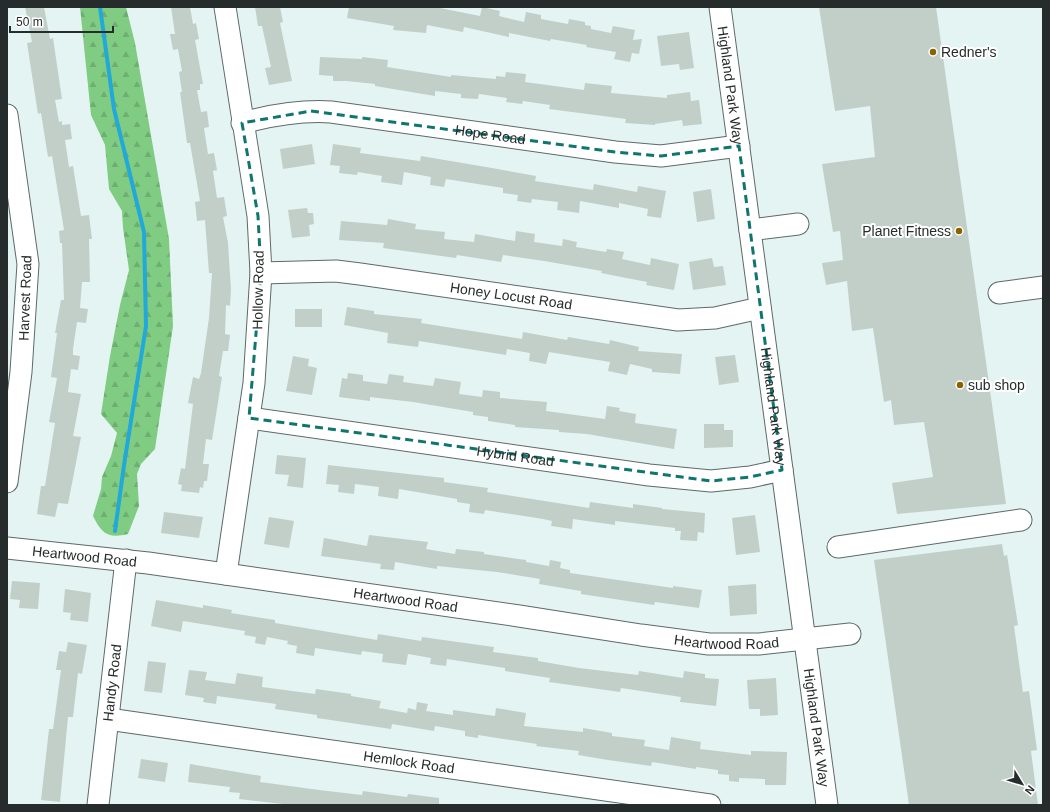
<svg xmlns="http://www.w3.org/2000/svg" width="1050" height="812" viewBox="0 0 1050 812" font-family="Arial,sans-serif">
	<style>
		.forest { fill: url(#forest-firs) }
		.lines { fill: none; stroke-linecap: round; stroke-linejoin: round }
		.stream { stroke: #20a9d9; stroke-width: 4 }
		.building { fill: #c2cfc9 }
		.minor-casing { stroke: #5c6a68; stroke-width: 23 }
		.minor { stroke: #fff; stroke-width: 21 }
		.marked { fill: none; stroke: #0f766e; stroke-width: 3; stroke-dasharray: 8 5; stroke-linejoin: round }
		.poi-dot { fill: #886300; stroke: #fff; stroke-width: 1.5 }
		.labels { text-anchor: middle; stroke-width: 4; stroke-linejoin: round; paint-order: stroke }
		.poi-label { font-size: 14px; fill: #262c2b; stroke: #fff; text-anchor: start }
		.street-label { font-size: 14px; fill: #262c2b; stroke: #fff }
	</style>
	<defs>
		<pattern id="forest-firs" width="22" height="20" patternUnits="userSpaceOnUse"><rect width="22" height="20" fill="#80cc83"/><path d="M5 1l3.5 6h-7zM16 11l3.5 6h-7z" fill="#6eaf71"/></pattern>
	</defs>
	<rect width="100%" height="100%" fill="#e4f4f2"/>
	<path class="forest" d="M 80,7 L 126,7 L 135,43 L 169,239 L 173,326 L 155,449 L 141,464 L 137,474 L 139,506 L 128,534 C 108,539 101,533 93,516 L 101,489 L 102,477 L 111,456 L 117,433 L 101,414 L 110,356 L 120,305 L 129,270 L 123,228 L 122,211 L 109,189 L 105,145 L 91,115 Z"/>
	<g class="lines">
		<polyline class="stream" points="100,7 114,109 144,232 146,326 124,465 115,531"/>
	</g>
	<g class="building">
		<polygon points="25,7 44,7 50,39 53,38 62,99 55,100 59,122 62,121 62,125 70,124 72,139 65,140 69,167 73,166 81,216 89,215 92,239 89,239 90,282 82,282 80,308 88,309 86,323 77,322 73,349 73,355 80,356 78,370 71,369 68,392 81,394 73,436 81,437 68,504 58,503 55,517 37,514 41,486 45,486 55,423 49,422 57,378 51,377 57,333 55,333 61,300 64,300 62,243 60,243 59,231 64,230 52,156 48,157 41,113 38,114 27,43 32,42"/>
		<polygon points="171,7 190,7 193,24 196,23 199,39 195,40 203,84 200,84 200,90 197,90 201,112 207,111 209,127 204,128 208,154 214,153 217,170 213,171 217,198 224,197 227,216 223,217 228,243 231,290 230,306 226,305 225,334 230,335 228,351 223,351 219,376 222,377 212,440 206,439 203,464 209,464 207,481 204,481 203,488 200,487 199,493 181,491 182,485 178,484 181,468 185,469 193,404 188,403 193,377 199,379 201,373 209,318 212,273 209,273 205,220 197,221 195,202 200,201 190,143 187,143 180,92 182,92 179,72 182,71 178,49 173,50 170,34 175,34"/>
		<polygon points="255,7 280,7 283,22 280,23 292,81 269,85 265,68 271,67 262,26 258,26"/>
		<polygon points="349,7 435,7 480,16 482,7 500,11 499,16 524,22 526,12 541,15 541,19 568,24 569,19 585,22 585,25 591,26 591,29 611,33 613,26 635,30 633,40 642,39 639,54 632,53 630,62 614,59 616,52 586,47 587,45 551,39 550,41 509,33 509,37 464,27 463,32 427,25 426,33 393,30 394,26 347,18"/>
		<polygon points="819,7 936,7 1006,504 897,514 892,483 933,477 924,422 894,425 891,400 884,402 873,328 852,331 847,281 826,285 822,263 843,260 840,231 833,232 822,164 875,157 870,106 835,111"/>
		<polygon points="689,32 694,68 680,70 679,64 661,66 657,36"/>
		<polygon points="320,57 362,59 362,57 388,60 387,67 451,77 451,75 496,79 496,76 505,77 506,72 526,74 525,82 584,90 585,83 612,86 611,93 667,98 667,95 690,92 691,101 699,100 702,124 683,126 682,120 655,124 655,125 625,123 626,119 549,109 550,105 523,101 522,104 506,102 507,98 479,94 478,99 461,98 461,94 435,91 435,96 375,86 375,84 347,81 333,81 333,76 319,75"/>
		<polygon points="312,144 315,164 283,169 280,149"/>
		<polygon points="333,144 361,148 360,153 420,161 421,156 492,168 536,176 535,181 593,190 594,184 637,192 638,186 666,191 661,218 647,216 648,209 619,203 619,208 580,201 579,213 557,210 558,202 532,199 531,203 517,201 518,195 503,193 503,188 446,179 444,187 430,185 431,177 404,172 402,185 381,182 382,176 358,172 357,175 339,173 340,166 330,165"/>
		<polygon points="711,189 715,219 697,222 693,192"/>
		<polygon points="307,208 308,213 313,213 314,224 309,225 310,236 292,238 288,210"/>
		<polygon points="388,219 416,224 415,229 445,232 444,239 474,242 475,234 515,241 516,231 535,234 534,242 562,246 563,239 577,242 576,247 606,252 607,249 624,252 622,259 650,265 651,258 679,264 674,290 646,285 647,282 601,273 602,271 544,261 503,255 501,262 457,255 456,258 383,248 384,243 339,240 341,221 387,225"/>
		<polygon points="712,258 714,267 723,266 726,285 693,290 689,262"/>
		<polygon points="347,307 374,311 374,314 422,319 421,323 522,339 523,332 567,340 568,337 609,344 610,340 639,347 638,351 682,354 680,374 652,372 652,369 630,364 627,375 608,371 610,362 549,352 546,364 529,361 530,353 507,349 506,355 419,341 418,347 387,343 388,333 344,325"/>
		<rect x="295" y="309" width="27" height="18"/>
		<polygon points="735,355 739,382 719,385 715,357"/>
		<polygon points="293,356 309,359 308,366 317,368 312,395 286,391"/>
		<polygon points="348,373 363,375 363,381 387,384 389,374 404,376 403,382 433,386 435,378 461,382 459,394 482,397 483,390 500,392 500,398 547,402 546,411 605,419 607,406 620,408 619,411 636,414 635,423 677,429 674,449 587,434 559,432 559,430 515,427 515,425 488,421 488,417 473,415 473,412 413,402 370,397 370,401 339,397 342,378 347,379"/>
		<polygon points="704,424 724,424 724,430 733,430 733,447 704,448"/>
		<polygon points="277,455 306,458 303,488 287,486 289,475 275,474"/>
		<polygon points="328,465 444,478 444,482 488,488 487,492 589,508 590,502 633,508 633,504 662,508 662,509 705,513 704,533 698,532 697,541 680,540 681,531 675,531 675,528 615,521 615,525 573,519 572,529 551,526 552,521 543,519 485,510 484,514 469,512 470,504 457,502 457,499 399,489 398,499 378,496 379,487 355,484 354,494 338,492 339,485 326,484"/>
		<polygon points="164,512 203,517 199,538 161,533"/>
		<polygon points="755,515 760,552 736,555 732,518"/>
		<polygon points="269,517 294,521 289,548 264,544"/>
		<polygon points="369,535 428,542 426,549 455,554 456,549 484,552 484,554 526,560 526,562 549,566 550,560 561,562 560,568 570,570 570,573 673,588 673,586 702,590 699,608 655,602 654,605 581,594 581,591 539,584 540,579 497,572 437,566 437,569 395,562 394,570 380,569 381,564 321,556 324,538 367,546"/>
		<polygon points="1002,544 1004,556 1007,555 1018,625 1014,626 1023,692 1029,691 1037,750 1031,751 1038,805 909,805 874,560"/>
		<polygon points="12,581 40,583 38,609 19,608 20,600 10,599"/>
		<polygon points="756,584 757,614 730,616 728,586"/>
		<polygon points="65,589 91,593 88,622 70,620 71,613 63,612"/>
		<polygon points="156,600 203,608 203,605 232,610 231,613 275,620 275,623 377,640 378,634 421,641 422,637 465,643 494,647 493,652 538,658 538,661 579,668 638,675 639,671 683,678 684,671 705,674 705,678 719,679 716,706 680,702 681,697 621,688 620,692 549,682 550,678 505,671 505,668 447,659 446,666 430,664 431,658 408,654 406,665 382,662 383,654 362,651 361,655 315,648 314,656 296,653 297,646 287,644 288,641 267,637 265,645 255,643 256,637 244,635 245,631 183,621 181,632 151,626"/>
		<polygon points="68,642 87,645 82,674 78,673 73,717 68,717 60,802 41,800 49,729 53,729 61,670 56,670 59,651 66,652"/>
		<polygon points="148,661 166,663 162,693 144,691"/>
		<polygon points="189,670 207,672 205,680 235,684 237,673 263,677 262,687 315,694 316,689 351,694 351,696 381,701 379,708 407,713 408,708 416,710 417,702 428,704 426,711 453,715 453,710 495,716 496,708 526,713 524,726 583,732 583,728 612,733 612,736 645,740 644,746 669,750 671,737 701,742 700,749 751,755 751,751 787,752 786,785 765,785 765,779 739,778 739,782 729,781 729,775 718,774 718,770 696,767 696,769 652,762 651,766 608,760 578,755 579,751 536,746 537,744 478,735 478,738 465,736 465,731 435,726 434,731 392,724 391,729 317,718 317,715 275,709 276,704 217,696 216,704 203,702 204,698 185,695"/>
		<polygon points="776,678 778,715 760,716 760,709 749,709 747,680"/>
		<polygon points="141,759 168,763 165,782 138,778"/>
		<polygon points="190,764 261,776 260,782 319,790 362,795 363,791 407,797 408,794 439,798 439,805 283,805 283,804 239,799 240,793 229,792 230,787 188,782"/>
	</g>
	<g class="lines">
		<defs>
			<g id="minor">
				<polyline points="225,7 258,216 261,273 254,383 226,574"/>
				<path id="s1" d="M 720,7 L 827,805"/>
				<polyline points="7,115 28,264 21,372 7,482"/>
				<path id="s2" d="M 242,123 C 272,115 300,110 331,112 L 615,152 L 661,156 L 739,146"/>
				<polyline points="750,230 798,224"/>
				<path id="s3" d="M 261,273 L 336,271 L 360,274 L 678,320 L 715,318 L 760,308"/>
				<polyline points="999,293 1043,287"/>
				<path id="s4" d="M 249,418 L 649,475 L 711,481 L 750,477 L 782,470"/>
				<polyline points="838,547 1021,520"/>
				<path id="s5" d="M 7,548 L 148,563 L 519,616 L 641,635 L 709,644 L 759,644 L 850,634"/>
				<path id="s6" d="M 108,719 L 710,805"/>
				<path id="s7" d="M 98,805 L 126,560"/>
			</g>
		</defs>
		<use href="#minor" class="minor-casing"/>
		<use href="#minor" class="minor"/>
	</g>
	<path class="marked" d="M 311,111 L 615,152 L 661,156 L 739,146 L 782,470 L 750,477 L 711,481 L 249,418 L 261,273 L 258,216 L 242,123 Z"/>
	<g class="poi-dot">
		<circle cx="933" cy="52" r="4"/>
		<circle cx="959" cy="231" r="4"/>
		<circle cx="960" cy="385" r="4"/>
	</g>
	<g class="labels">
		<g class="poi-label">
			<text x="941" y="57">Redner's</text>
			<text x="951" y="236" text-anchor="end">Planet Fitness</text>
			<text x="968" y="390">sub shop</text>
		</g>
		<g class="street-label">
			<text dy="5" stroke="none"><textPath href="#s1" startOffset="79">Highland Park Way</textPath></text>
			<text dy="5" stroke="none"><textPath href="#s2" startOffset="251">Hope Road</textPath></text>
			<text transform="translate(258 290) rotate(-89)" y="5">Hollow Road</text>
			<text dy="5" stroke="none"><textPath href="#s3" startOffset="252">Honey Locust Road</textPath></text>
			<text transform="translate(25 298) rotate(-88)" y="5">Harvest Road</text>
			<text dy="5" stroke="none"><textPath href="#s1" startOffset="403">Highland Park Way</textPath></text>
			<text dy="5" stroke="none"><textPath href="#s4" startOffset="269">Hybrid Road</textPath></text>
			<text dy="5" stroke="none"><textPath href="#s5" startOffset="78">Heartwood Road</textPath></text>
			<text dy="5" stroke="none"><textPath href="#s5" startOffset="402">Heartwood Road</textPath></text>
			<text dy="5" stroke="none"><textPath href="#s5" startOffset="726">Heartwood Road</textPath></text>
			<text dy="5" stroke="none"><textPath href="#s7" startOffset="123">Handy Road</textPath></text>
			<text dy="5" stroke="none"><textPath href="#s1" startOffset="727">Highland Park Way</textPath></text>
			<text dy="5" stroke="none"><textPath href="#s6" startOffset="304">Hemlock Road</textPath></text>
		</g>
	</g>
	<rect width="1050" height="812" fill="none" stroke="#262c2b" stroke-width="16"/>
	<g transform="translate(1022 784) rotate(128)" stroke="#ffffff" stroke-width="3" paint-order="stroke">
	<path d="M0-3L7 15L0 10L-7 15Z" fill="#262c2b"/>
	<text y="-6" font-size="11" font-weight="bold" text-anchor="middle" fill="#262c2b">N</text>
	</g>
	<path d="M10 26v6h103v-6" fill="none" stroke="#262c2b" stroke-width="2"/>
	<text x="16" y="26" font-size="12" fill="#262c2b" stroke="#ffffff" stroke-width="3" paint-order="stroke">50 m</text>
</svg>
